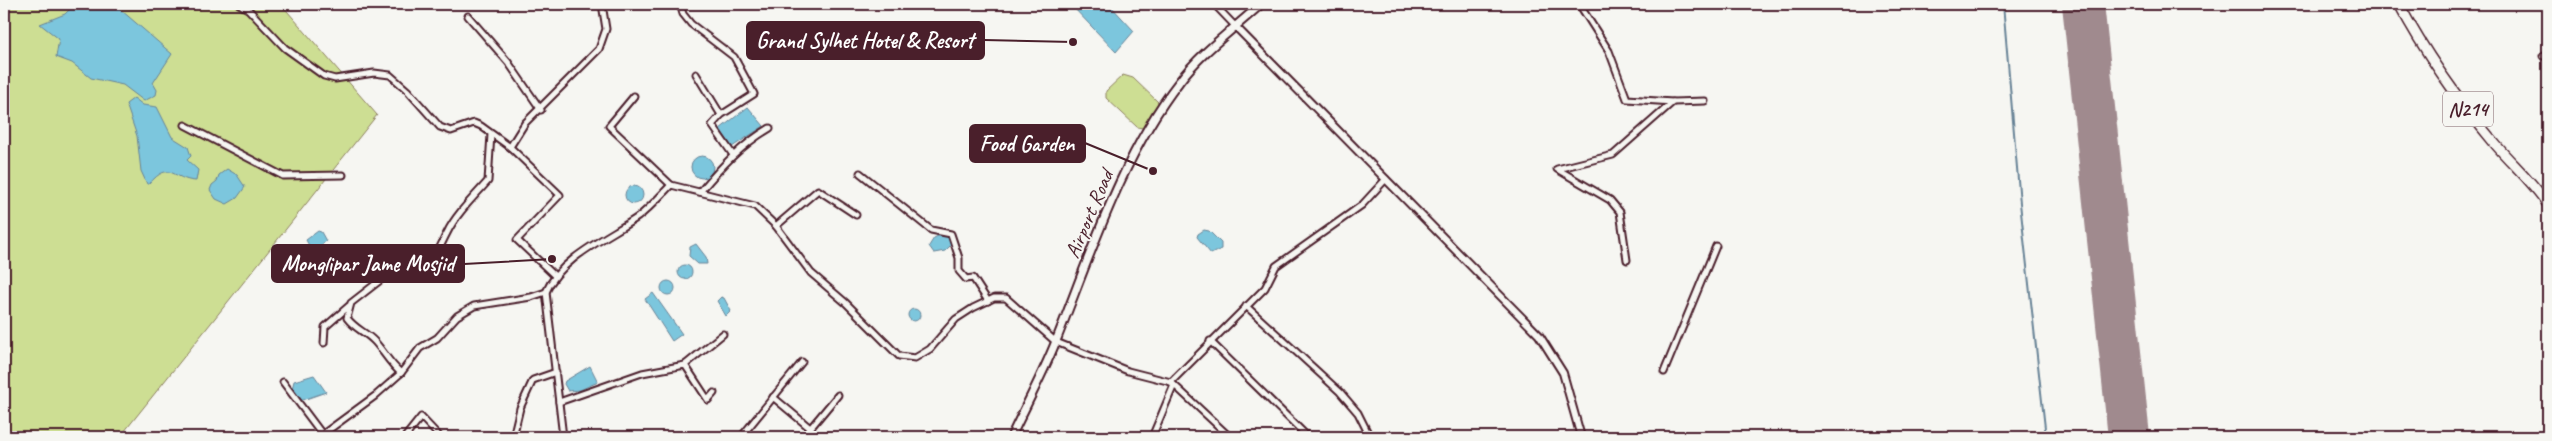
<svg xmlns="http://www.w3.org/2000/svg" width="2552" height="441" viewBox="0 0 2552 441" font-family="Caveat,sans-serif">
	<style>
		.green { fill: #cdde93; stroke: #8c7e5f }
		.water { fill: #7cc6dd; stroke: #688396 }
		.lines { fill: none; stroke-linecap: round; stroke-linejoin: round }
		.stream { stroke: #688396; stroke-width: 2 }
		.runway { stroke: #a08a8e; stroke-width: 42 }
		.minor-casing { stroke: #4a1f2b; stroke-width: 9 }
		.tertiary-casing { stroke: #4a1f2b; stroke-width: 10 }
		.secondary-casing { stroke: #4a1f2b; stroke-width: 11 }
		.trunk-casing { stroke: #4a1f2b; stroke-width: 12 }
		.minor { stroke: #f6f6f2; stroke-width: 5 }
		.tertiary { stroke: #f6f6f2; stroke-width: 6 }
		.secondary { stroke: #f6f6f2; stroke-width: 7 }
		.trunk { stroke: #f6f6f2; stroke-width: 9 }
		.labels { text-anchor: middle; stroke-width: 4; stroke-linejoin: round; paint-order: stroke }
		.shield { fill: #f6f6f2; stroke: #7e6067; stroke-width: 1 }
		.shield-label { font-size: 20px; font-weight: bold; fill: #4a1f2b }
		.street-label { font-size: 21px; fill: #4a1f2b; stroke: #f6f6f2 }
		.leader { fill: none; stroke: #4a1f2b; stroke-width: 2 }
		.callout-dot { fill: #4a1f2b; stroke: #f6f6f2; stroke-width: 2 }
		.callout { fill: #4a1f2b; stroke: #4a1f2b; stroke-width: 2 }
		.callout-label { font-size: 22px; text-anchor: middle; font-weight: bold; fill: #fff }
	</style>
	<rect width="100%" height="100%" fill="#f6f6f2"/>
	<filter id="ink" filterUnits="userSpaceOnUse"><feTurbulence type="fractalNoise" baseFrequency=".02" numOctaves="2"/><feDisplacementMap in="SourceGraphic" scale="10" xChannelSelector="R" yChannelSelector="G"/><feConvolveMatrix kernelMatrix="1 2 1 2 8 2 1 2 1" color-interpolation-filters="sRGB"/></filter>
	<g filter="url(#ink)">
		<g class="green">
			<polygon points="4,4 281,4 377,115 120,437 4,437"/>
			<polygon points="1123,75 1133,78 1158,102 1158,106 1143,128 1137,127 1106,98 1106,91"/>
		</g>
		<g class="water">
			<polygon points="75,4 114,4 172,54 153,83 157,90 156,95 144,101 123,85 91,78 72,63 56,57 59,39 40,24 65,14"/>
			<polygon points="1070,4 1109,4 1134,31 1116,52"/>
			<path d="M 134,98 L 143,105 L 157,107 L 172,137 L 188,147 L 191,156 L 187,160 L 198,170 L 196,181 C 172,180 171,159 149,184 L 147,184 L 141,171 L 137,136 L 126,104 Z"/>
			<polygon points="748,107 764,126 732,147 720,129"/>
			<circle cx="702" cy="167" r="11"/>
			<polygon points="227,169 237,175 245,187 237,198 227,204 216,199 210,190 212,185 217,181 219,175"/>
			<circle cx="634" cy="195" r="9"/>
			<polygon points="1204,230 1209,231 1221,243 1221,249 1211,254 1197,237 1198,234"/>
			<polygon points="318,231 321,232 326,241 313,253 306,240"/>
			<polygon points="942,234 950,237 953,243 945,251 934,253 929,246 934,238"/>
			<polygon points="696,244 706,257 707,264 698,264 689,256 690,247"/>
			<circle cx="685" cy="272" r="7"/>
			<circle cx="668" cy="288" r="7"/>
			<polygon points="653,293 682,334 672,341 645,299"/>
			<polygon points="721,297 724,298 731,311 726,316 717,301"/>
			<circle cx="914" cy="315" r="6"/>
			<polygon points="590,366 598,382 580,390 568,391 564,384 565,381"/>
			<polygon points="314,375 326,392 300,401 292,389 294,381"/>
		</g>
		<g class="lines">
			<polyline class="stream" points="2003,4 2020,203 2046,437"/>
			<polyline class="runway" points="2083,4 2129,437"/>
			<defs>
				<g id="minor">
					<polyline points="239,4 248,9 285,48 324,76 335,79 374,73 390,75 407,90 440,127 451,131 474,123 481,126 510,147"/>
					<polyline points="680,4 683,14 691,24 734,57 754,94 721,115 712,125 733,155"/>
					<polyline points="1214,4 1236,27"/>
					<polyline points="1579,4 1609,51 1627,99 1673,102"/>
					<polyline points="468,16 508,62 541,110"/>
					<polyline points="2543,56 2548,52"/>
					<polyline points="696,74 721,115"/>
					<polyline points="634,96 609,126 671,185"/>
					<polyline points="185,125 283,176 343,175"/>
					<polyline points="860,173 931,230 951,234 959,258 959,271 966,279 973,278 988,301"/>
					<path d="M 700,192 C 721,167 741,145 770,128"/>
					<polyline points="776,226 818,190 856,215"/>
					<polyline points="1627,260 1620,212 1610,200 1557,169 1613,155 1673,102 1705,101"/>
					<polyline points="555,276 517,240 560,195 510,147 525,123 599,49 606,29 602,4"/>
					<polyline points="1246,306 1340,392 1358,413 1370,437"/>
					<polyline points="1210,341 1308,437"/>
					<polyline points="324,343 325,327 349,306"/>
					<polyline points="685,365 723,334"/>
					<polyline points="1664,372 1716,246"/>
					<path d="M 401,373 C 390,364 384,352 375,342 C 365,331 356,330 347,318 L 351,303 L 396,268 L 417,261 L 430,264 C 438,254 441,244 447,233 C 456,214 474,197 488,181 L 491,134"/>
					<polyline points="283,382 322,434"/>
					<polyline points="1171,382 1265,288 1276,266 1362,205 1386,179"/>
					<polyline points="773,397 810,428"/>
					<polyline points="559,402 642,373 685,365 708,400 714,393"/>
					<polyline points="319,437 375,396 401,373 420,348 437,338 457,316 474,306 531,297 546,292"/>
					<polyline points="405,437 421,417 440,437"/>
					<polyline points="513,437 520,408 533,380 556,372"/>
					<path d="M 563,437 L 546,292 C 560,258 609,237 638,217 C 650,208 661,195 671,185 L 755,206 L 776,226 L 811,273 L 846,303 L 899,356 L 915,358 L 930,349 L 956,319 L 973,308 L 994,298 L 1006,298 L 1056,342 L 1128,371 L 1171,382 L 1230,437"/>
					<polyline points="741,437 802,362"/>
					<polyline points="803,437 838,395"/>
					<polyline points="1152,437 1174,385"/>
				</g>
				<polyline id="tertiary" points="1236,27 1539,335 1563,373 1581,437"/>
				<path id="secondary" d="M 1011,437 C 1026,405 1043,374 1056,341 C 1090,256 1122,155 1179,82 C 1201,52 1234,29 1261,4"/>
				<path id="trunk" d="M 2399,4 C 2426,55 2459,101 2496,145 C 2513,165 2533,182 2548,205"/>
			</defs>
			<use href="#minor" class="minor-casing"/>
			<use href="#tertiary" class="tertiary-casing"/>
			<use href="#secondary" class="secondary-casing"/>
			<use href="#trunk" class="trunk-casing"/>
			<use href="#minor" class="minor"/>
			<use href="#tertiary" class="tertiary"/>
			<use href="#secondary" class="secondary"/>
			<use href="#trunk" class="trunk"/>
		</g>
	</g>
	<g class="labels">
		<rect class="shield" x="2443" y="91.5" width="50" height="35" rx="4"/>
		<g class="shield-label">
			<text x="2468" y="116">N214</text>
		</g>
		<g class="street-label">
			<text transform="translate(1089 214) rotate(-67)" y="7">Airport Road</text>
		</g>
	</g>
	<path class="leader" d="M1073 42L984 40M1153 171L1085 143M552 259L464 264"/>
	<g class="callout-dot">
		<circle cx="1073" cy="42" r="5"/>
		<circle cx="1153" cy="171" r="5"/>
		<circle cx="552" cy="259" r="5"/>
	</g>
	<g class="callout">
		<rect x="747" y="22" width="237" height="37" rx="5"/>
		<rect x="970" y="125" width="115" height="37" rx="5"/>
		<rect x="272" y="245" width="192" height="37" rx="5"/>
	</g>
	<g class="callout-label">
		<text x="865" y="48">Grand Sylhet Hotel &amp; Resort</text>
		<text x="1027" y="151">Food Garden</text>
		<text x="368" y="271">Monglipar Jame Mosjid</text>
	</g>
	<rect width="2552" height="441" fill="none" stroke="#f6f6f2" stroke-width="20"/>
	<rect x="10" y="10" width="2532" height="421" fill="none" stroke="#4a1f2b" stroke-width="2" filter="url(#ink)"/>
</svg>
